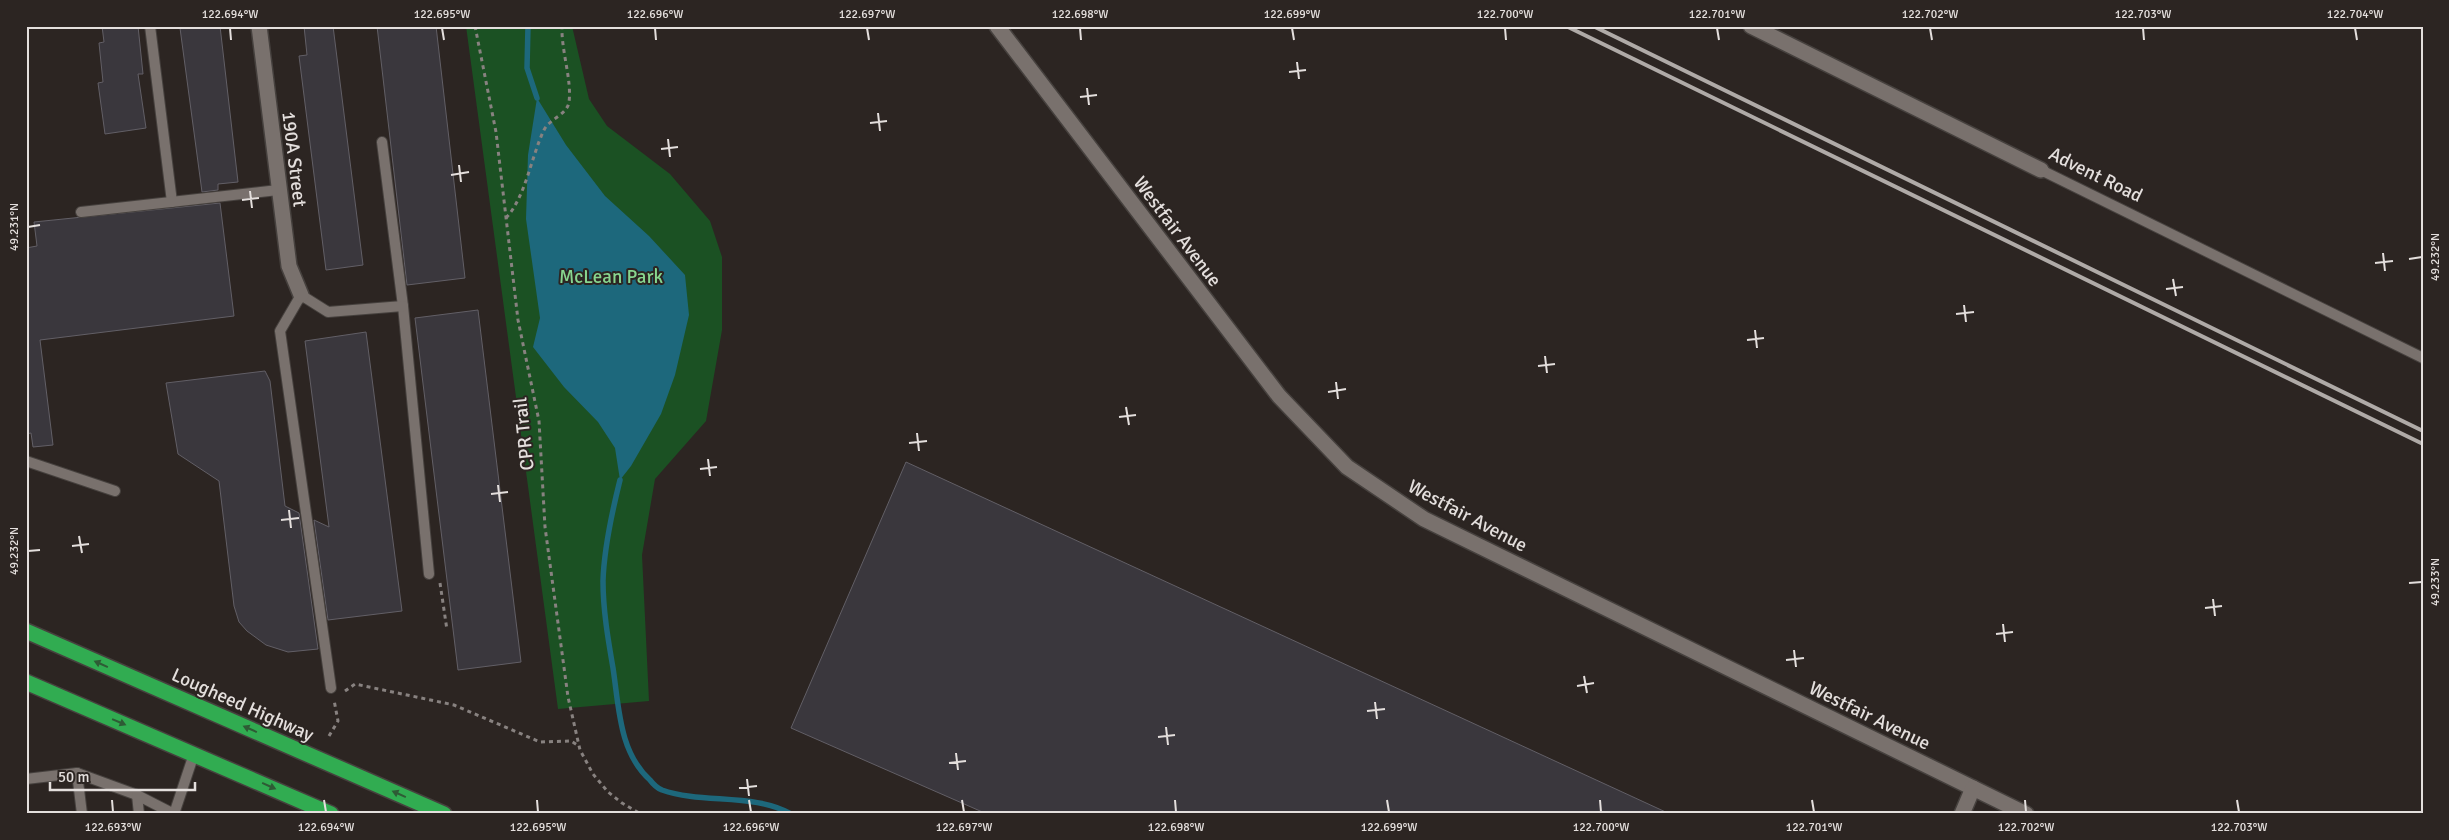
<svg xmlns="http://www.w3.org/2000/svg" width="2449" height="840" viewBox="0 0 2449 840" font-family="Signika,sans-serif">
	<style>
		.green { fill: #1b5123 }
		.water { fill: #1d687c }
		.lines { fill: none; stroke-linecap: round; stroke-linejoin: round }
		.stream { stroke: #1d687c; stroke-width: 5.5 }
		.building { fill: #3a373d; stroke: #625f66 }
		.lane-casing { stroke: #46413e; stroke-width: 12 }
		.street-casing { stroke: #46413e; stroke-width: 18 }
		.highway-casing { stroke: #46413e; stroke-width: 18 }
		.path { stroke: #888280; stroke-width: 3; stroke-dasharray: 4 4; stroke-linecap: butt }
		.lane { stroke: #79716d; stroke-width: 10 }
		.street { stroke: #79716d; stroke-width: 15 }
		.highway { stroke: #31ac51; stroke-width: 15 }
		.rail { stroke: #afaaa7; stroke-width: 4 }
		.oneway { fill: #2e5b35 }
		.ticks { fill: none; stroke: #e4dfdd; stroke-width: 2 }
		.labels { text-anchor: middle; stroke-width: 4; stroke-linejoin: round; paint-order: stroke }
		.street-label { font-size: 19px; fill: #e4dfdd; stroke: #2c2522 }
		.park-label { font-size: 19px; fill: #88d68f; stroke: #2c2522 }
		.neatline { fill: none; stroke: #e4dfdd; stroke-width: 2 }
		.ticks-label { font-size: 12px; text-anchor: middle; fill: #e4dfdd }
	</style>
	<rect width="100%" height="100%" fill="#2c2522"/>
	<polygon class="green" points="466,26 572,26 589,99 607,126 670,174 710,221 722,257 722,330 706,421 655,479 642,555 649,701 558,709"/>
	<polygon class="water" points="537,98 566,145 605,196 649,236 685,275 689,315 675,375 661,414 631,466 620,480 615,448 598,422 564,387 533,347 540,318 526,219 528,155"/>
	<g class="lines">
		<g class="stream">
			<polyline points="528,26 527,68 537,98"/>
			<path d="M 620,480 C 612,512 604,548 603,581 C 603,610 608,639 613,668 C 619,707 619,752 650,780 C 653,784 657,788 662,790 C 702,804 755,793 791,814"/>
		</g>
	</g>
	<g class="building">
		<polygon points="102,26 138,26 143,74 138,74 146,128 105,134 98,83 103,82 99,43 104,42"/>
		<polygon points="192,26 220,26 238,182 218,184 218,190 202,192 180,28"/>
		<polygon points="304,26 333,26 363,265 326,270 299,56 307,55"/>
		<polygon points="377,26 436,26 465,278 407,285"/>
		<polygon points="220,203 234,316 40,340 53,445 33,447 31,433 26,434 26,248 37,246 34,222"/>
		<polygon points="478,310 521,662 458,670 415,318"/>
		<polygon points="366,332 402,611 328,620 314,520 329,527 305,341"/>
		<polygon points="265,371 270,381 285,506 299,513 318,649 288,652 266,645 247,631 239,622 234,606 219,481 178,454 166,383"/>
		<polygon points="906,462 1670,814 987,814 791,728"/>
	</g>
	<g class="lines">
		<defs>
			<g id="lane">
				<polyline points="150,26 172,202"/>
				<polyline points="382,142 403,306 429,574"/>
				<polyline points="2041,170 2423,358"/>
				<polyline points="81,212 278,190"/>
				<polyline points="26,461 115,491"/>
				<polyline points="331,688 280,331 301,295 328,312 403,306"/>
				<polyline points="77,773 137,795 174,814"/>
				<polyline points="26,779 77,773 82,814"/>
				<polyline points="137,795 139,814"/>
				<polyline points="174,814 194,754"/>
			</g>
			<g id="street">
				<polyline points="259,26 289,266 301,295"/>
				<polyline points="997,26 1279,396 1347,467 1424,519 2026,814"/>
				<polyline points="1751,26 2041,170"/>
				<polyline points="1962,814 1973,788"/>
			</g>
			<g id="highway">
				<polyline points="26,631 444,814"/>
				<polyline points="26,682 331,814"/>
			</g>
		</defs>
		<use href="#lane" class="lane-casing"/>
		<use href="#street" class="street-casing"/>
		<use href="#highway" class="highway-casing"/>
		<g class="path">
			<polyline points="475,26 496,132 518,320 539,421 545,527 568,697 580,750 593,774 608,792 622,803 641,814"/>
			<path d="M 506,218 C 526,196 531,157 544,130 C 549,119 567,115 569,102 C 572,80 561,50 562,26"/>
			<polyline points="440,583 447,630"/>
			<polyline points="345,691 355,684 454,705 540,742 571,741 579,746"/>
			<polyline points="329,736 338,721 334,700"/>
		</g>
		<use href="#lane" class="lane"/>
		<use href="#street" class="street"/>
		<use href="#highway" class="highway"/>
		<g class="rail">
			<polyline points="1566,26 2423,444"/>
			<polyline points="1593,26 2423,431"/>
		</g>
	</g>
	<defs><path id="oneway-solid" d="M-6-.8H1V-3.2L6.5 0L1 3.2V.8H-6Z" transform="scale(1.25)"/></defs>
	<g class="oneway">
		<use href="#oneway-solid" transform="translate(101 664) rotate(-156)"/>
		<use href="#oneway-solid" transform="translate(119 722) rotate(23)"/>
		<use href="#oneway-solid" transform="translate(250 729) rotate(-156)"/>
		<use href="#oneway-solid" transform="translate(269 786) rotate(24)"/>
		<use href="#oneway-solid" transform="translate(399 794) rotate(-156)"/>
	</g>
	<path class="ticks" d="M 230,28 L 231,40M 442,28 L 444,40M 655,28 L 656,40M 867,28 L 869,40M 1080,28 L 1081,40M 1292,28 L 1294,40M 1505,28 L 1506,40M 1717,28 L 1719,40M 1930,28 L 1932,40M 2143,28 L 2144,40M 2355,28 L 2357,40M 1297,62 L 1299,79M 1289,72 L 1306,70M 1087,88 L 1089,105M 1080,97 L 1097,95M 878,113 L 880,131M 870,123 L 887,121M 668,139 L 670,157M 661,149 L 678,147M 459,165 L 461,182M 451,175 L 469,172M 250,191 L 252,208M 242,200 L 259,198M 28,227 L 40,225M 2383,253 L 2385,271M 2409,259 L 2422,257M 2375,263 L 2393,261M 2173,279 L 2176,296M 2166,289 L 2183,287M 1964,305 L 1966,322M 1956,314 L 1974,312M 1755,330 L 1757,348M 1747,340 L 1764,338M 1545,356 L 1547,373M 1538,366 L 1555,364M 1336,382 L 1338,399M 1328,392 L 1346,389M 1126,407 L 1129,425M 1119,417 L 1136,415M 917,433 L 919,451M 909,443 L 927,441M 708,459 L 710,476M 700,469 L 717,467M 498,485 L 500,502M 491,494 L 508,492M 289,510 L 291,528M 281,520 L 299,518M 79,536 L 82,553M 72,546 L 89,544M 28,551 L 40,550M 2409,583 L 2422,582M 2213,599 L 2215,616M 2205,608 L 2222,606M 2003,624 L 2005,642M 1996,634 L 2013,632M 1794,650 L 1796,667M 1786,660 L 1804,658M 1584,676 L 1587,693M 1577,686 L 1594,683M 1375,702 L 1377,719M 1367,711 L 1385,709M 1166,727 L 1168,745M 1158,737 L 1175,735M 956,753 L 958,770M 949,763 L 966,761M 747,779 L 749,796M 739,788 L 757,786M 112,800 L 113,812M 324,800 L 326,812M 537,800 L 538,812M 749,800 L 751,812M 962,800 L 964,812M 1175,800 L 1176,812M 1387,800 L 1389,812M 1600,800 L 1601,812M 1812,800 L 1814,812M 2025,800 L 2026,812M 2237,800 L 2239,812"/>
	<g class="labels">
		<g class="street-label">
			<text transform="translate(295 159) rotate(83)" y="7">190A Street</text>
			<text transform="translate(2096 174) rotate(26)" y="7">Advent Road</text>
			<text transform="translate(1178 231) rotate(53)" y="7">Westfair Avenue</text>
			<text transform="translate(523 434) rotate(-96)" y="7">CPR Trail</text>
			<text transform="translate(1468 515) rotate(28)" y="7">Westfair Avenue</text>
			<text transform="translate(243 704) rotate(24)" y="7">Lougheed Highway</text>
			<text transform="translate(1870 715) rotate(26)" y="7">Westfair Avenue</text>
		</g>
		<g class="park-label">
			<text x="611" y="283">McLean Park</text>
		</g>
	</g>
	<rect width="2449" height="840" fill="none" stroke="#2c2522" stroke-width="55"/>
	<path d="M50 782v8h145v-8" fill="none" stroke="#e4dfdd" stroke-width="2.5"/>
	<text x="58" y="782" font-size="15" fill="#e4dfdd" stroke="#2c2522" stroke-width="4" paint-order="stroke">50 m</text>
	<rect x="28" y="28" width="2394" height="784" class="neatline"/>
	<g class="ticks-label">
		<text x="230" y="18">122.694°W</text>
		<text x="442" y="18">122.695°W</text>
		<text x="655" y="18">122.696°W</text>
		<text x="867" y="18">122.697°W</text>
		<text x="1080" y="18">122.698°W</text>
		<text x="1292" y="18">122.699°W</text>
		<text x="1505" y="18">122.700°W</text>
		<text x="1717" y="18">122.701°W</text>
		<text x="1930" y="18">122.702°W</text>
		<text x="2143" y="18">122.703°W</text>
		<text x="2355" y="18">122.704°W</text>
		<text transform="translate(14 227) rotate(-90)" y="4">49.231°N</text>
		<text transform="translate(2435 257) rotate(-90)" y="4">49.232°N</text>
		<text transform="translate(14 551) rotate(-90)" y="4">49.232°N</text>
		<text transform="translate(2435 582) rotate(-90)" y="4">49.233°N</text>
		<text x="113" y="831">122.693°W</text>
		<text x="326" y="831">122.694°W</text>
		<text x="538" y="831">122.695°W</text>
		<text x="751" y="831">122.696°W</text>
		<text x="964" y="831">122.697°W</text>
		<text x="1176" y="831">122.698°W</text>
		<text x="1389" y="831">122.699°W</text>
		<text x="1601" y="831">122.700°W</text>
		<text x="1814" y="831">122.701°W</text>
		<text x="2026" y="831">122.702°W</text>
		<text x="2239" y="831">122.703°W</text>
	</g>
</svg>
